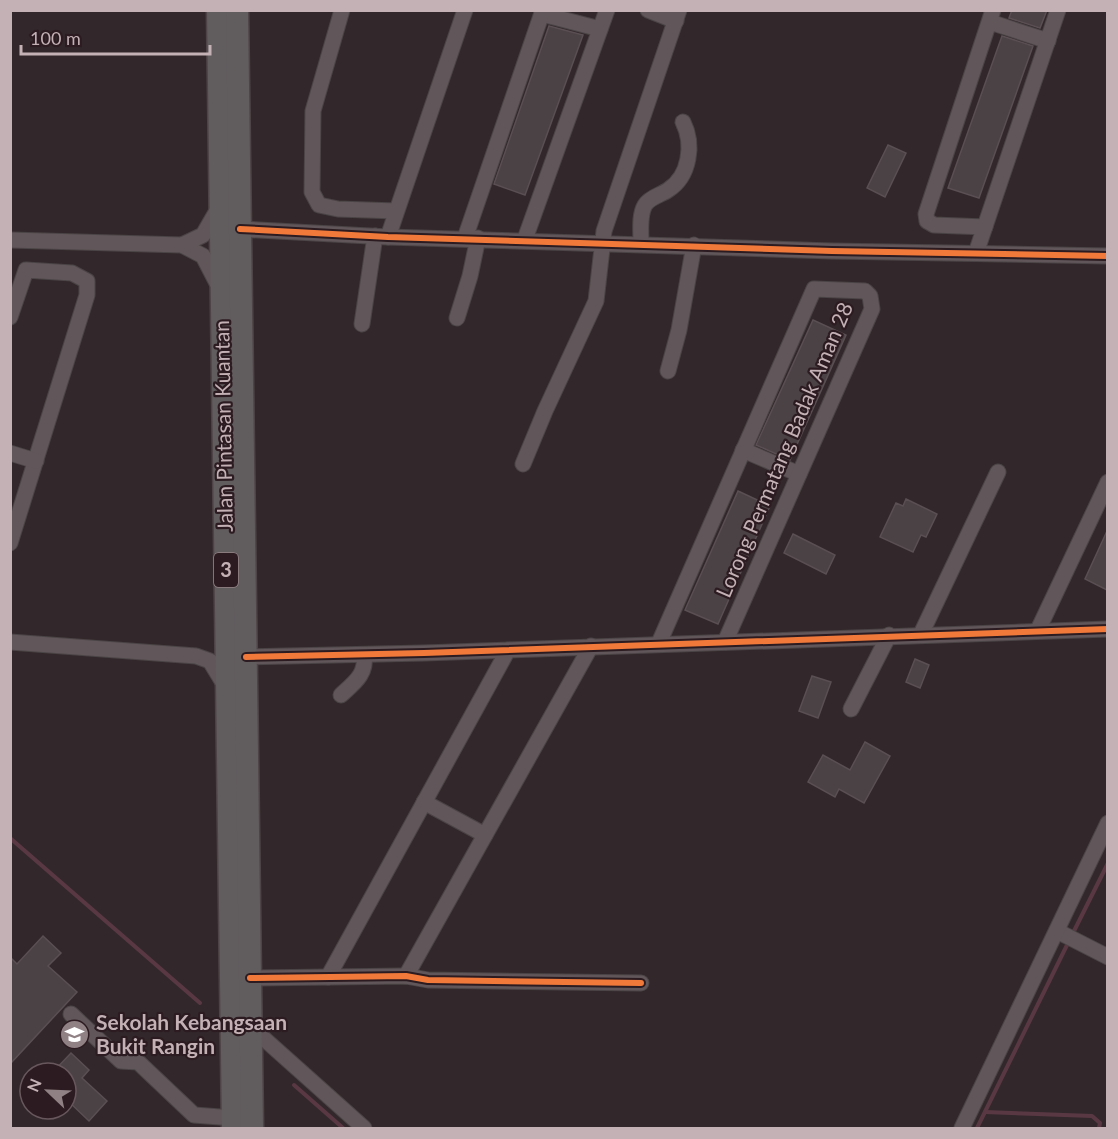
<svg xmlns="http://www.w3.org/2000/svg" width="1118" height="1139" viewBox="0 0 1118 1139" font-family="Lato,sans-serif">
	<style>
		.lines { fill: none; stroke-linecap: round; stroke-linejoin: round }
		.stream { stroke: #5a3843; stroke-width: 4 }
		.building { fill: #4b4245; stroke: #5a4f53; stroke-width: 1.5 }
		.minor-casing { stroke: #4b4446; stroke-width: 17 }
		.highway-casing { stroke: #4e4447; stroke-width: 25 }
		.minor { stroke: #61575a; stroke-width: 15 }
		.highway { stroke: #615c5e; stroke-width: 22 }
		.cycleway-casing { stroke: #2c1c21; stroke-width: 10 }
		.cycleway { stroke: #f17a3a; stroke-width: 6 }
		.labels { text-anchor: middle; stroke-width: 4.5; stroke-linejoin: round; paint-order: stroke }
		.shield { fill: #2c1c21; stroke: #968489; stroke-width: 1.5 }
		.shield-label { font-size: 20px; font-weight: bold; fill: #c3b1b6 }
		.street-label { font-size: 21px; fill: #c3b1b6; stroke: #2c1c21 }
		.poi-label { font-size: 21px; font-weight: bold; fill: #c3b1b6; stroke: #2c1c21; text-anchor: start }
	</style>
	<rect width="100%" height="100%" fill="#32282b"/>
	<g class="lines">
		<g class="stream">
			<polyline points="10,838 200,1003"/>
			<polyline points="1072,935 1108,863"/>
			<polyline points="294,1085 343,1128"/>
			<polyline points="985,1112 1092,1116 1100,1123 1099,1128"/>
			<polyline points="977,1128 1069,941"/>
		</g>
	</g>
	<g class="building">
		<polygon points="1012,10 1047,10 1040,28 1009,18"/>
		<polygon points="549,26 583,35 525,195 494,184"/>
		<polygon points="1002,36 1033,46 979,198 948,188"/>
		<polygon points="888,145 906,153 885,197 867,188"/>
		<polygon points="813,320 846,335 790,460 756,445"/>
		<polygon points="738,491 770,506 718,624 685,610"/>
		<polygon points="906,499 937,514 926,537 921,535 913,552 880,537 896,503 903,506"/>
		<polygon points="1107,531 1107,590 1085,579"/>
		<polygon points="793,534 835,555 826,574 784,553"/>
		<polygon points="915,659 929,665 920,688 906,682"/>
		<polygon points="812,676 831,682 818,718 799,711"/>
		<polygon points="865,742 890,756 864,803 839,789 835,797 808,782 823,755 850,770"/>
		<polygon points="43,936 61,953 48,966 77,992 10,1064 10,957 17,964"/>
		<polygon points="71,1053 89,1070 82,1078 107,1101 89,1121 66,1099 66,1073 52,1073"/>
	</g>
	<g class="lines">
		<defs>
			<g id="minor">
				<polyline points="342,10 313,111 312,192 319,205 338,209 396,211"/>
				<polyline points="648,10 676,21"/>
				<polyline points="542,14 600,29"/>
				<polyline points="990,22 1048,41"/>
				<polyline points="985,227 934,225 927,221 926,214 993,10"/>
				<polyline points="240,229 388,237 832,251 1108,256"/>
				<polyline points="388,237 465,10"/>
				<polyline points="465,238 543,10"/>
				<polyline points="525,239 607,10"/>
				<polyline points="10,240 182,245 203,256 217,283"/>
				<path d="M 641,243 C 641,231 639,215 645,205 C 650,197 661,195 668,190 C 690,176 694,144 683,122"/>
				<polyline points="182,245 203,235 218,209"/>
				<polyline points="976,253 1058,10"/>
				<polyline points="10,317 26,270 72,273 87,281 87,295 10,543"/>
				<polyline points="457,318 470,276 478,238"/>
				<polyline points="362,324 375,236"/>
				<polyline points="668,371 679,330 694,245"/>
				<polyline points="743,450 799,474"/>
				<polyline points="10,453 36,461"/>
				<polyline points="523,464 545,411 596,301 604,231 679,10"/>
				<polyline points="1038,630 1108,482"/>
				<polyline points="921,634 998,472"/>
				<polyline points="10,642 196,656 210,661 224,684"/>
				<polyline points="659,643 814,289 865,291 870,296 872,309 725,642"/>
				<polyline points="246,657 424,653 1108,629"/>
				<path d="M 341,695 C 354,683 367,674 364,655"/>
				<polyline points="851,709 889,635"/>
				<polyline points="424,802 485,835"/>
				<polyline points="1057,931 1108,957"/>
				<polyline points="406,976 591,646"/>
				<polyline points="328,977 508,650"/>
				<polyline points="250,978 406,976 428,980 641,983"/>
				<polyline points="71,1014 121,1061 138,1062 194,1115 233,1118"/>
				<polyline points="251,1027 364,1128"/>
				<polyline points="962,1128 1108,823"/>
			</g>
			<g id="highway">
				<polyline points="218,10 233,1128"/>
				<polyline points="237,10 252,1128"/>
			</g>
		</defs>
		<use href="#minor" class="minor-casing"/>
		<use href="#highway" class="highway-casing"/>
		<use href="#minor" class="minor"/>
		<use href="#highway" class="highway"/>
		<defs>
			<g id="cycleway">
				<polyline points="240,229 388,237 832,251 1108,256"/>
				<polyline points="246,657 424,653 1108,629"/>
				<polyline points="250,978 406,976 428,980 641,983"/>
			</g>
		</defs>
		<use href="#cycleway" class="cycleway-casing"/>
		<use href="#cycleway" class="cycleway"/>
	</g>
	<defs>
		<symbol id="school-disc" viewBox="-11 -11 22 22"><circle r="9.5" fill="#908185" stroke="#2c1c21"/><path d="M0-5L7-2L0 1L-7-2ZM-4 1L0 2.5L4 1V4Q0 6-4 4Z" fill="#fff"/></symbol>
	</defs>
	<g fill-rule="evenodd">
		<use href="#school-disc" x="58" y="1018" width="33" height="33"/>
	</g>
	<g class="labels">
		<rect class="shield" x="214" y="553" width="24" height="34" rx="4.5"/>
		<g class="shield-label">
			<text x="226" y="577">3</text>
		</g>
		<g class="street-label">
			<text transform="translate(224 426) rotate(-91)" y="7">Jalan Pintasan Kuantan</text>
			<text transform="translate(785 450) rotate(-67)" y="7">Lorong Permatang Badak Aman 28</text>
		</g>
		<g class="poi-label">
			<text x="96" y="1030">Sekolah Kebangsaan<tspan x="96" dy="24">Bukit Rangin</tspan></text>
		</g>
	</g>
	<rect width="1118" height="1139" fill="none" stroke="#c3b1b6" stroke-width="24"/>
	<g transform="translate(48 1091) rotate(293)"><circle r="28" fill="#2c1c21" stroke="#68585d" stroke-width="1.5"/>
	<path d="M0-4.5L10 22L0 15L-10 22Z" fill="#908185"/>
	<text y="-9" font-size="16" font-weight="bold" text-anchor="middle" fill="#c3b1b6">N</text>
	</g>
	<path d="M21 45v9h189v-9" fill="none" stroke="#c3b1b6" stroke-width="3"/>
	<text x="30" y="45" font-size="18" fill="#c3b1b6" stroke="#2c1c21" stroke-width="4.5" paint-order="stroke">100 m</text>
</svg>
